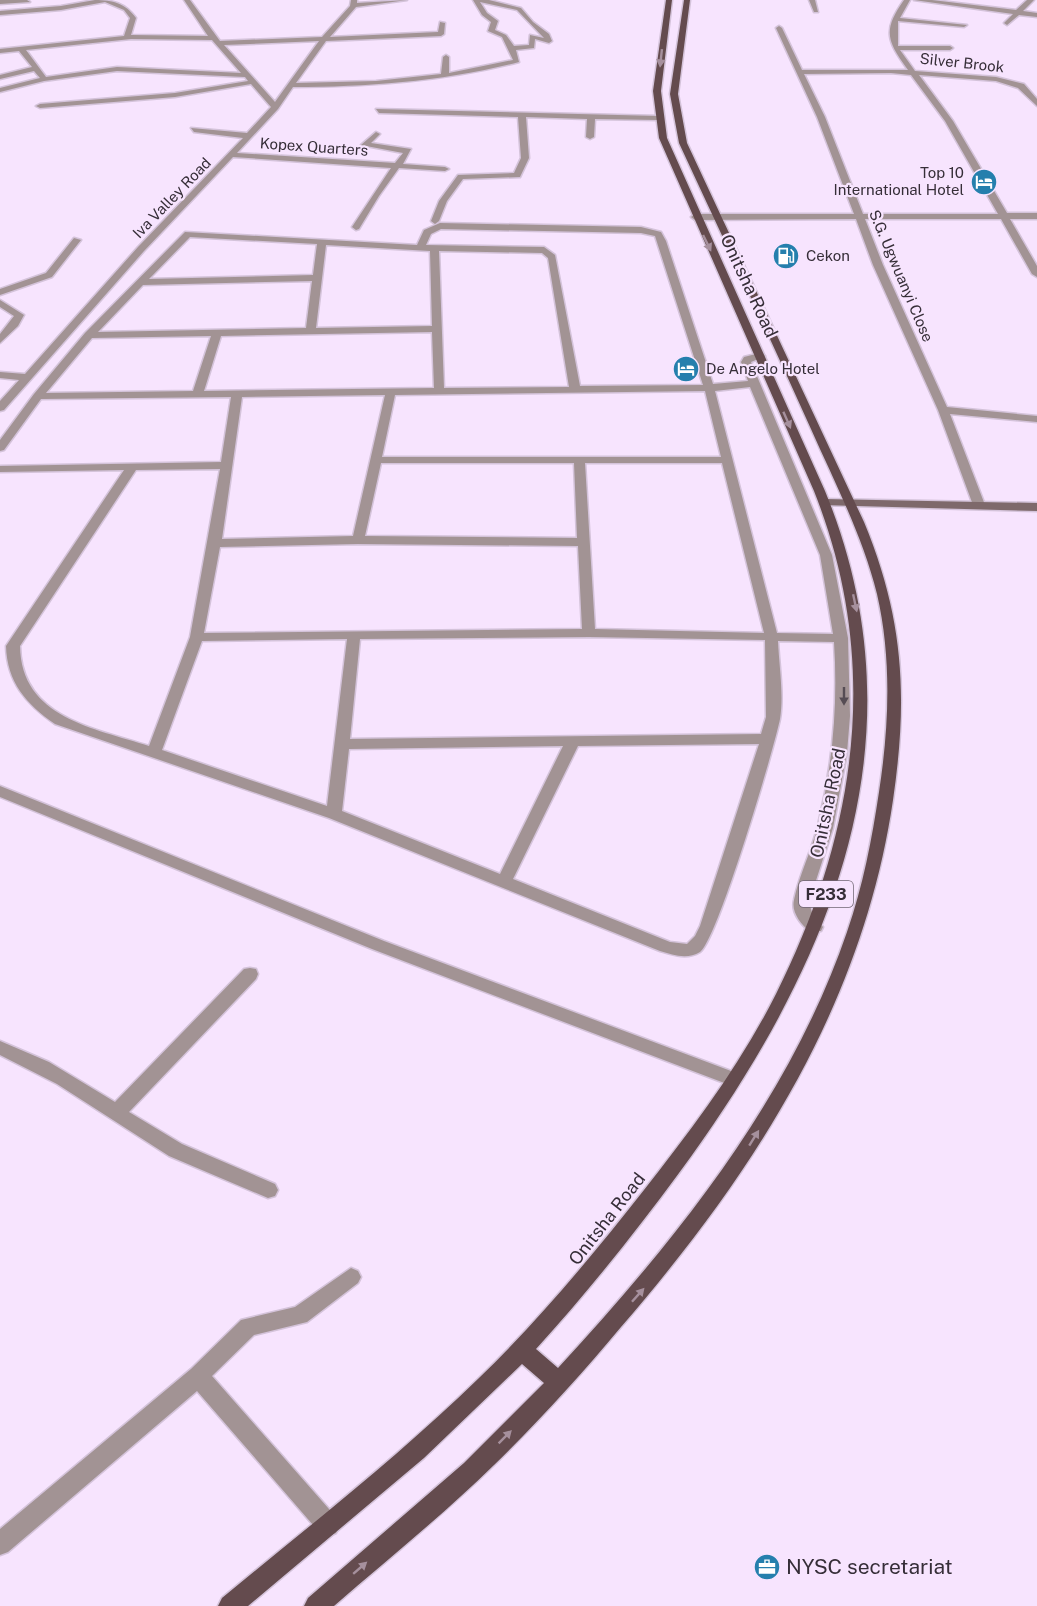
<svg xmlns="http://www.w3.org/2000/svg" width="1037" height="1606" viewBox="0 0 1037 1606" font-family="'Public Sans',sans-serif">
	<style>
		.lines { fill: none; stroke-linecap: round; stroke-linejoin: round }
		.minor-casing { stroke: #d4c3da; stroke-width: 3 }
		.secondary-casing { stroke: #d4c3da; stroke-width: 3 }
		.primary-casing { stroke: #d4c3da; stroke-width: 3 }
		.minor { fill: #a29394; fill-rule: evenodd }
		.secondary { fill: #7e696b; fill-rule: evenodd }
		.primary { fill: #644b4e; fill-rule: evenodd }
		.oneway { fill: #a6909d }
		.oneway2 { fill: #564c54 }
		.labels { text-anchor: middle; stroke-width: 4.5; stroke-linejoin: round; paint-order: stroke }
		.far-street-label { font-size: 15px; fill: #362e38; stroke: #f7e4fe }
		.far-poi-label { font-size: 15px; fill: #362e38; stroke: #f7e4fe; text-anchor: start }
		.shield { fill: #f7e4fe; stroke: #706573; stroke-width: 1.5 }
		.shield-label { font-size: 16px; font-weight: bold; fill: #362e38 }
		.street-label { font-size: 18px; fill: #362e38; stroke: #f7e4fe }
		.near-poi-label { font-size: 21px; fill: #362e38; stroke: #f7e4fe; text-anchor: start }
	</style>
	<rect width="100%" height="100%" fill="#f7e4fe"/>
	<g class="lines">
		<defs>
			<g id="minor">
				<polygon points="0,0 27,0 30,2 0,4"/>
				<path d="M 95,0 C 113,0 125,3 136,18 L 131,35 L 208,36 L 184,0 L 190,0 L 220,41 L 322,37 L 350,6 L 351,0 L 357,0 L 357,3 L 407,0 L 356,7 L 330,37 L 438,32 L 440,22 L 445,23 L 444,34 L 441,36 L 326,41 L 296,83 L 376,81 L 441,74 L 443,57 L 446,55 L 449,57 L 449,73 L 513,60 L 502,37 L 488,31 L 491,22 L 482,15 L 473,0 L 489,0 L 521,8 L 533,22 L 549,34 L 552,41 L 549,43 L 535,39 L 534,48 L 516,50 L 519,62 C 445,81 370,87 293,87 L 278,109 L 237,153 L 395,163 L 403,153 L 361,145 L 376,132 L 380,134 L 371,143 L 411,149 L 403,164 L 445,167 L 449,169 L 445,171 L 399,168 L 379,196 L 359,229 L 356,230 L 352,227 L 391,168 L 233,157 L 144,251 L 4,410 L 0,411 L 0,401 L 19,380 L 0,378 L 0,372 L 25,374 L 138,247 L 243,138 L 194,132 L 191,128 L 247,133 L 271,107 L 251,84 L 175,97 L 40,108 L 36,106 L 40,104 L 175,93 L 248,81 L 245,77 L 117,71 L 44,81 L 0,92 L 0,88 L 40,78 L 34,71 L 0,79 L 0,75 L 32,67 L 19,51 L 0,53 L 0,49 L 124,36 L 130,18 L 124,10 L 105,2 L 61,10 L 0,15 L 0,11 L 61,6 ZM 480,2 L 517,10 L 544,38 L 530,35 L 529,45 L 514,46 L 506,35 L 495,30 L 498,21 L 487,13 ZM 131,39 L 212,40 L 241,73 L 117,67 L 46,77 L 26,50 ZM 319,41 L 275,102 L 224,45 Z"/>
				<polygon points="809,0 815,0 818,12 814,12"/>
				<path d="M 904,0 L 910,0 L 900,18 L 967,25 L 964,27 L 898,21 L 898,46 L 950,46 L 953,48 L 950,50 L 900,50 L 915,71 L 996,77 L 1024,84 L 1037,99 L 1037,106 L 1018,88 L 996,81 L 919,75 L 953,121 L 1007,213 L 1037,213 L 1037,219 L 1010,219 L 1037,266 L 1037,277 L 1032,274 L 1001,219 L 865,219 L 883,265 L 947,407 L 1037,416 L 1037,422 L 950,414 L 985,505 L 979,509 L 973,505 L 938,410 L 873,265 L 856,219 L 695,220 L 691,217 L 695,214 L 854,214 L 817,117 L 776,28 L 779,26 L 782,28 L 802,70 L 908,70 C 886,40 883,30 904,0 ZM 891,73 L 911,75 L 945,121 L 998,214 L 863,214 L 825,117 L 804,74 Z"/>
				<polygon points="914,0 932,0 1016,10 1027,0 1034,0 1023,11 1037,13 1037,17 1019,15 1007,25 1004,23 1013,14"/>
				<polygon points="376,109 658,116 662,118 658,120 595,119 594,137 590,139 586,137 587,119 526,117 529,158 520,177 463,179 447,201 439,221 435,224 431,221 439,201 458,175 514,173 521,158 518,117 379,113"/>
				<path d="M 440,223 L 641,227 L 661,232 L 666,241 L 713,384 L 748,381 L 741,362 L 744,357 L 760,353 L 765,356 L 751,362 L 832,555 L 848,638 L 850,716 L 847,753 L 833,828 L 809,902 L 813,916 L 823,927 L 821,931 L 809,931 C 801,924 791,912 794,900 C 799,875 812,850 818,825 C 833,764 838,704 834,642 L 778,641 C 779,665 784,695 780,719 C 774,749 717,941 700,952 C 687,960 673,955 660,951 L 329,818 L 55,724 C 26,704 7,682 6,646 L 124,470 L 0,472 L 0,466 L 221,462 L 231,397 L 41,399 L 4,450 L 0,451 L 0,440 L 34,394 L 85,333 L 185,232 L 417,245 L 424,230 ZM 441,229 L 641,233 L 655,236 L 703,385 L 580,386 L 555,255 L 544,247 L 426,245 L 431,234 ZM 190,237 L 317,244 L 313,275 L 149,279 ZM 326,245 L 430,251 L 432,326 L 316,328 ZM 439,251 L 542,253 L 548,258 L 569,387 L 444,388 ZM 312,281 L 306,328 L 98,332 L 143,285 ZM 432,332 L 434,388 L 204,391 L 221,336 ZM 211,336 L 193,391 L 46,393 L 92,338 ZM 750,387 L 820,555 L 833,634 L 777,633 L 715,391 ZM 705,391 L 721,457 L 382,457 L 395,395 ZM 385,395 L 353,536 L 222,539 L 242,397 ZM 381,463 L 574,463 L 577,538 L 365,536 ZM 585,463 L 722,463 L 764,633 L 595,629 ZM 220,469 L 190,637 L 149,746 C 94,728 21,718 20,646 L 136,470 ZM 358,544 L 578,546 L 582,629 L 204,633 L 220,547 ZM 589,637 L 765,640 L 766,717 L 761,734 L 350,739 L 360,639 ZM 347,639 L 327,806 L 162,750 L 202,641 ZM 759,744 L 700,926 L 695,936 L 687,944 L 670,942 L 513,879 L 578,746 ZM 563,746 L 500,874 L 342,811 L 349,749 Z"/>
				<polygon points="74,238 81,240 52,277 0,295 0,289 46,273"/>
				<polygon points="0,300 24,315 18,326 0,343 0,334 14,316 0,307"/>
				<polygon points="0,786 384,941 739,1074 742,1079 739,1084 733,1086 727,1084 372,949 0,797"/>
				<polygon points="250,968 256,969 258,974 256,979 129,1112 182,1144 275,1184 278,1190 275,1196 268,1198 169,1156 57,1084 0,1055 0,1041 49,1062 115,1102 244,969"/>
				<polygon points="351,1268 358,1271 361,1277 358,1283 307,1322 254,1335 212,1376 336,1517 339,1525 336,1533 328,1536 320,1533 197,1391 8,1552 0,1555 0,1529 191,1369 241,1320 295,1307"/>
			</g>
			<polygon id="secondary" points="824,499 1037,503 1037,511 820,505 820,501"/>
			<path id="primary" d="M 666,0 L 672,0 L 661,91 L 667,138 L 825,491 C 928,742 829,969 679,1173 C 634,1234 587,1293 536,1349 L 558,1368 C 676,1240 790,1099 847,932 C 863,886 872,839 879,792 C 889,727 892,659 877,594 C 863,537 835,483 811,429 C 768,333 723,238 679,143 L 670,94 L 684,0 L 690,0 L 678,94 L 687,143 L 864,522 C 904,619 908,697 893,800 C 863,1005 754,1173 621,1327 C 581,1375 539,1421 494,1465 C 443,1515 388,1559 334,1606 L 304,1606 L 308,1598 L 464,1463 L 544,1383 L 522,1364 L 424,1458 L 248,1606 L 218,1606 L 222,1598 C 309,1526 398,1457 479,1378 C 539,1320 592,1256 644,1190 C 692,1129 741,1064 776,994 C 857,832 882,662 814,491 L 659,138 L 653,91 Z"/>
		</defs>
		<use href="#minor" class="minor-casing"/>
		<use href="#secondary" class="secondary-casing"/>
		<use href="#primary" class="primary-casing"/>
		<use href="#minor" class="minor"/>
		<use href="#secondary" class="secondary"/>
		<use href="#primary" class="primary"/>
	</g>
	<defs><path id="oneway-solid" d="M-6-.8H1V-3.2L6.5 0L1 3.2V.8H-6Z" transform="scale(1.5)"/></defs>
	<g class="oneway">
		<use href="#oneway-solid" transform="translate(661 58) rotate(96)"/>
		<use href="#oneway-solid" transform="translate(707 243) rotate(64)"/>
		<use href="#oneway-solid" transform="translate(787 420) rotate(66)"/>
		<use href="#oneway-solid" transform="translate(855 603) rotate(78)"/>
		<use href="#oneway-solid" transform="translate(754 1138) rotate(-58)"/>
		<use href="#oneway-solid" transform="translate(638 1295) rotate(-48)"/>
		<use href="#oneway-solid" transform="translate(505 1437) rotate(-45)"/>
		<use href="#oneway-solid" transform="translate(360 1568) rotate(-41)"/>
	</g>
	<use class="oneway2" href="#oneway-solid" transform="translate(844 696) rotate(90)"/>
	<defs>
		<symbol id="hotel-disc" viewBox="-11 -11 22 22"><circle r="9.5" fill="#257fad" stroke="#f7e4fe"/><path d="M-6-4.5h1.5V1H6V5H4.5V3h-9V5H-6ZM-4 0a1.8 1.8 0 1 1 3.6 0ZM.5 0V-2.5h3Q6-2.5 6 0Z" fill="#fff"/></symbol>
		<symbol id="fuel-disc" viewBox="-11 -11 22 22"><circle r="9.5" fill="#257fad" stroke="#f7e4fe"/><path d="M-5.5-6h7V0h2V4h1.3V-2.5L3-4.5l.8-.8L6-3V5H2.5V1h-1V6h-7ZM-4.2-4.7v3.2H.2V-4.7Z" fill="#fff"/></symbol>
		<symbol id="office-disc" viewBox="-11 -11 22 22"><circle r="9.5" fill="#257fad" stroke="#f7e4fe"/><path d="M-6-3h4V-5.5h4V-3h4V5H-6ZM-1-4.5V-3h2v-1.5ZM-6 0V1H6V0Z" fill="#fff"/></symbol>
	</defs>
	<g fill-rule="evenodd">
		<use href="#hotel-disc" x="969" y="167" width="30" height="30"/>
		<use href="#fuel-disc" x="771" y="241" width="30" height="30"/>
		<use href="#hotel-disc" x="671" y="354" width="30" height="30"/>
		<use href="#office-disc" x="752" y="1552" width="30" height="30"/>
	</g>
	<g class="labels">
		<g class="far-street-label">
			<text transform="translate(962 63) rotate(6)" y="5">Silver Brook</text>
			<text transform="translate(314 147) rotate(4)" y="5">Kopex Quarters</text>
			<text transform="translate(172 198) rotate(-46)" y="5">Iva Valley Road</text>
			<text transform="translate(901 276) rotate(67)" y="5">S.G. Ugwuanyi Close</text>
		</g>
		<g class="far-poi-label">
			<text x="964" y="178" text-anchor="end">Top 10<tspan x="964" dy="17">International Hotel</tspan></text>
			<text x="806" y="261">Cekon</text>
			<text x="706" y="374">De Angelo Hotel</text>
		</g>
		<rect class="shield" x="799" y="881" width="54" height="26" rx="4.5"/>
		<g class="shield-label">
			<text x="826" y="900">F233</text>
		</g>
		<g class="street-label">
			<text transform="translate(749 286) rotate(65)" y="6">Onitsha Road</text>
			<text transform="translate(828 803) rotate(-78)" y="6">Onitsha Road</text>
			<text transform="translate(607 1219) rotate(-52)" y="6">Onitsha Road</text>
		</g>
		<g class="near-poi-label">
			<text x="786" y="1574">NYSC secretariat</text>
		</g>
	</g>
</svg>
